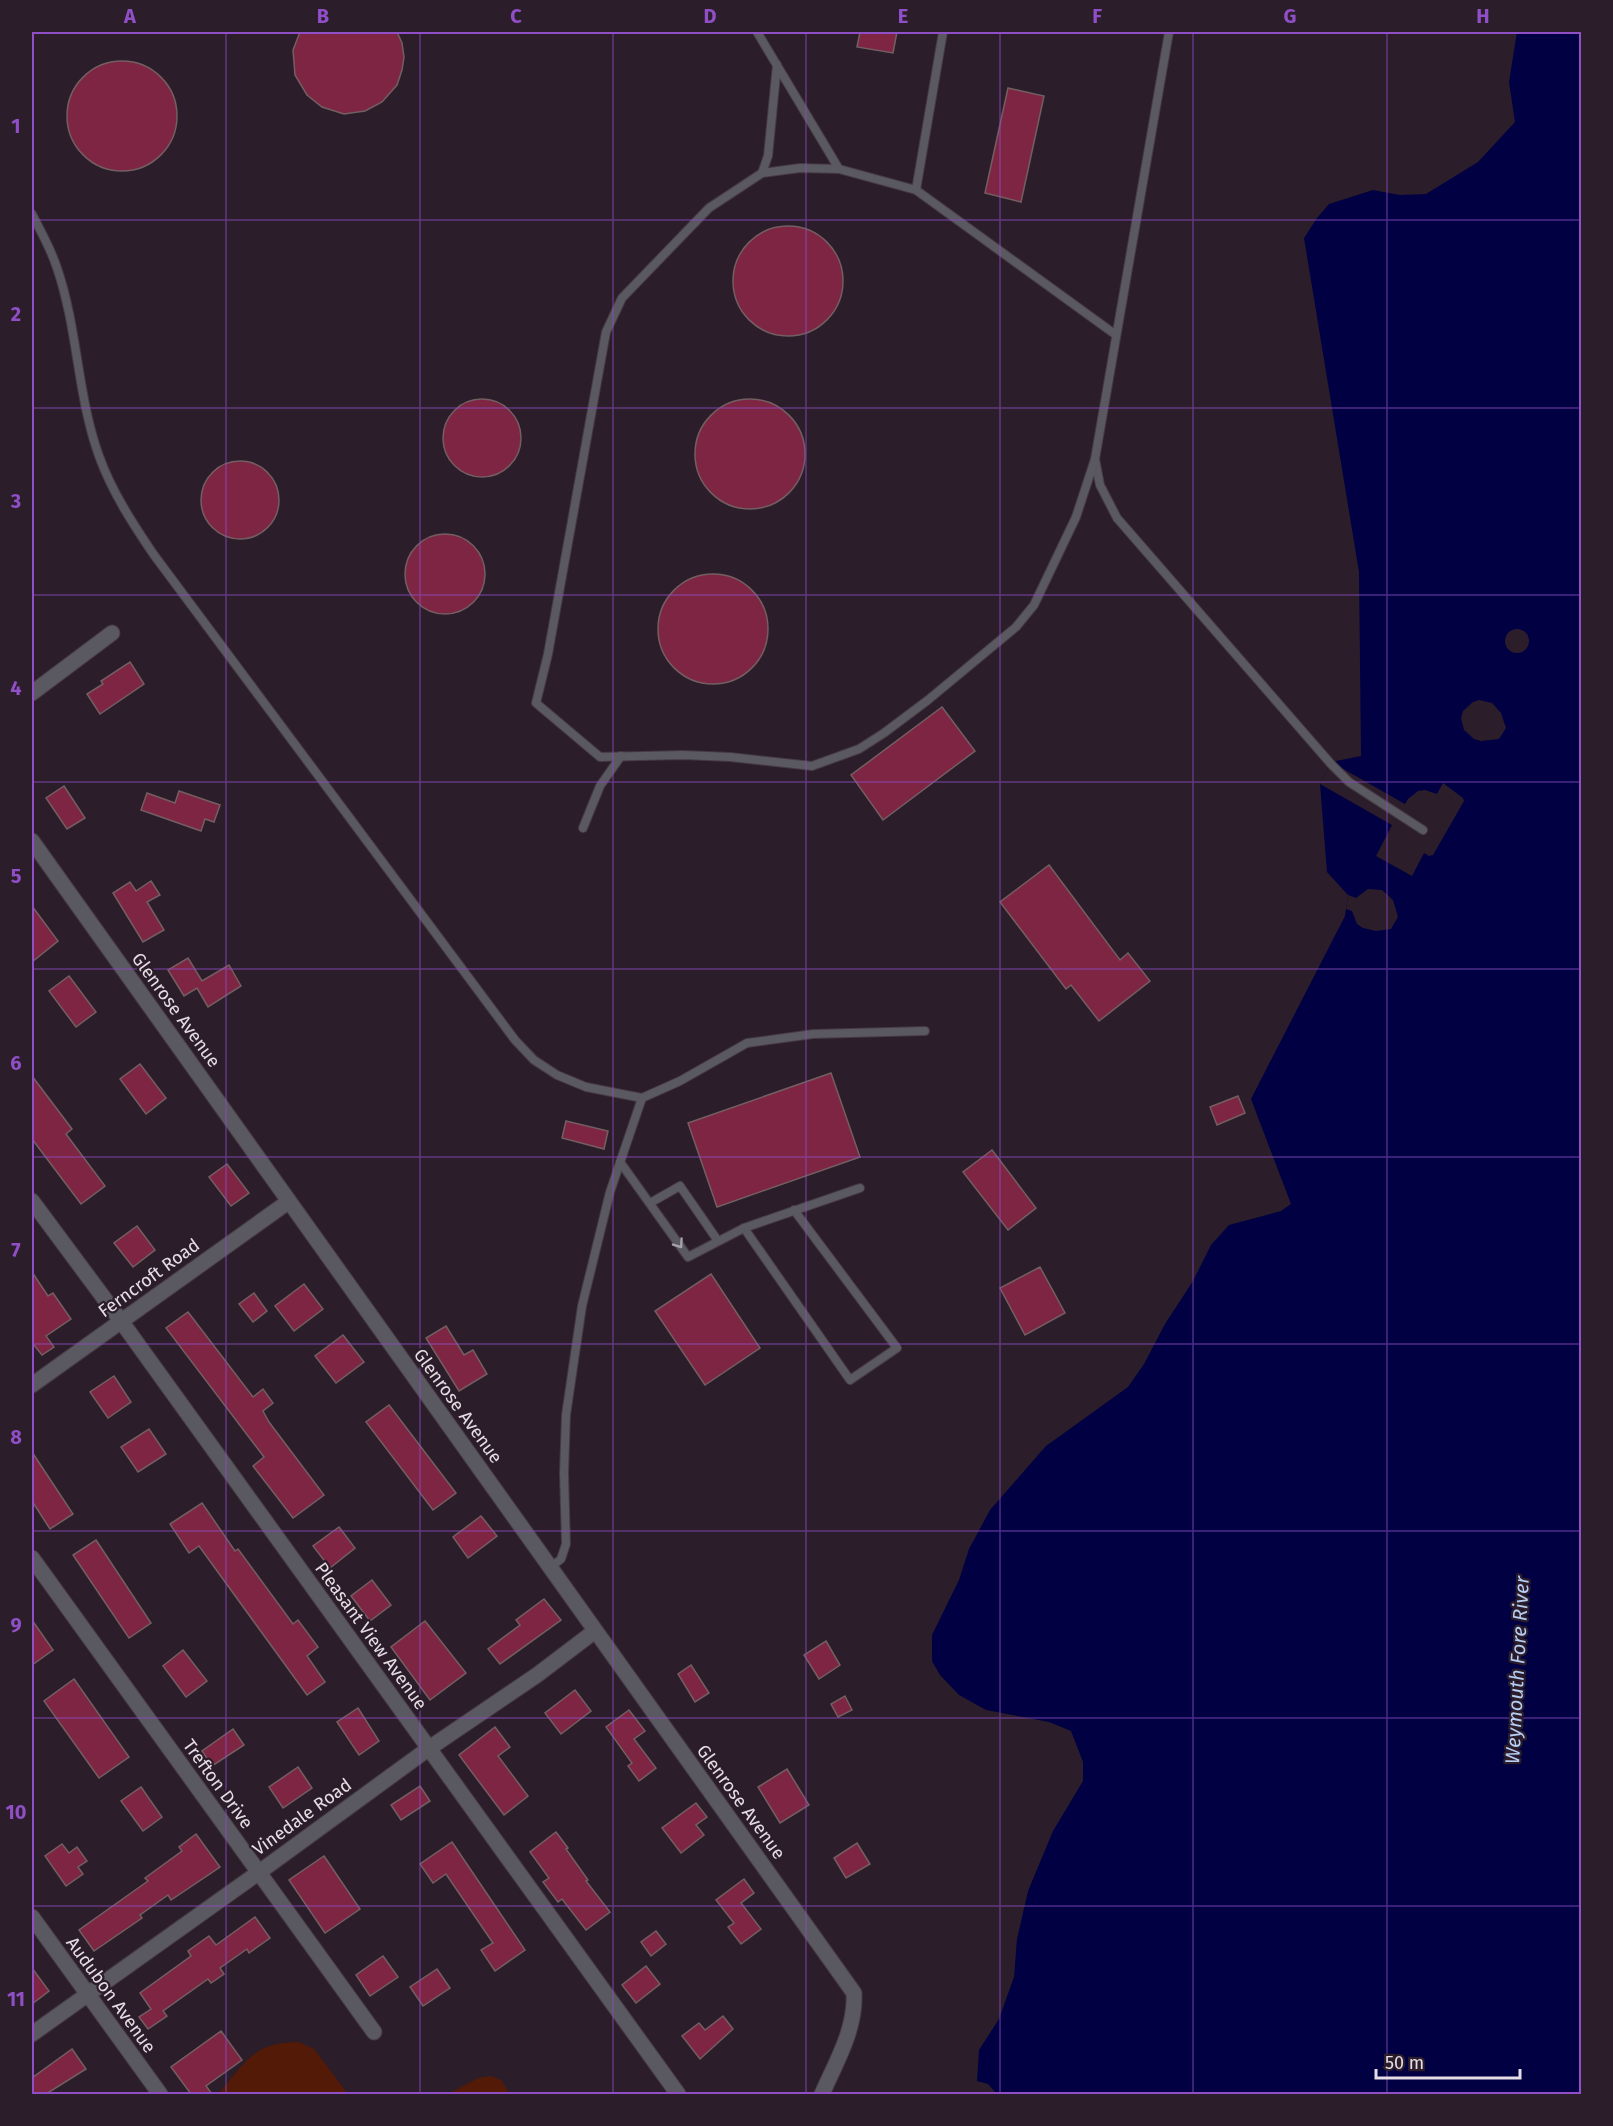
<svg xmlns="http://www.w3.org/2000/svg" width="1613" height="2126" viewBox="0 0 1613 2126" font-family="'Fira Sans',sans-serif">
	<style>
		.green { fill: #521a07 }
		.water { fill: #000042 }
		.pier { fill: #2b1e2a }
		.building { fill: #7e2543; stroke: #735e62; stroke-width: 1.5 }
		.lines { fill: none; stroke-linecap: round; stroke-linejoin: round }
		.lane-casing { stroke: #453944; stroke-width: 10 }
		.street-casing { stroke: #453944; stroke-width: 17 }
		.lane { stroke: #5a5860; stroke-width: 8 }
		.street { stroke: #5a5860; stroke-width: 15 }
		.oneway { stroke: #a7a1a9 }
		.grid { fill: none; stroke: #904fc7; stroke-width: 1.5; stroke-opacity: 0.55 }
		.labels { text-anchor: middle; stroke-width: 4.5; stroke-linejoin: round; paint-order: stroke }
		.street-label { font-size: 18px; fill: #e6dde5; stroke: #2b1e2a }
		.water-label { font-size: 20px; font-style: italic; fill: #b6cdf5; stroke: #2b1e2a }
		.neatline { fill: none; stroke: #904fc7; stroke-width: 2 }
		.grid-label { font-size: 20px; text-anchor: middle; font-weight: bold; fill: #904fc7 }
	</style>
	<rect width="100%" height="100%" fill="#2b1e2a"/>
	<g class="green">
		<path d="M 299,2042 L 314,2049 L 348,2094 L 218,2094 C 245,2063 253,2042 299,2042 Z"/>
		<polygon points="491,2076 501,2080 510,2094 448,2094 478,2078"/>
	</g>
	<polygon class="water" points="1517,32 1581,32 1581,2094 997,2094 988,2084 977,2081 979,2050 999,2019 1014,1977 1017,1939 1028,1891 1053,1831 1083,1781 1083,1762 1071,1731 1049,1722 986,1710 959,1695 940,1675 932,1661 932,1635 959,1580 969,1549 990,1510 1046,1446 1128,1387 1144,1364 1165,1324 1193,1281 1211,1245 1229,1225 1281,1211 1291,1204 1251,1099 1345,916 1348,895 1327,872 1320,784 1331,762 1361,756 1359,572 1304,238 1317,218 1329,204 1373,190 1400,195 1426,194 1478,162 1515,122 1509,82"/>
	<g class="pier">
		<circle cx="1517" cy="641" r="12"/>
		<polygon points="1479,700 1492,703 1501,713 1506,728 1499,739 1481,741 1474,739 1464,730 1461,718 1463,711 1473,702"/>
		<polygon points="1331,762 1405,804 1408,799 1418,791 1425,790 1437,794 1443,783 1463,798 1464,801 1433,855 1429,856 1424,853 1412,876 1376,856 1392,825 1320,784"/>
		<polygon points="1368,889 1382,890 1393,900 1398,917 1391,929 1376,931 1363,928 1357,924 1352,911 1346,909 1348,895 1356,898"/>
	</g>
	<g class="building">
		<polygon points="300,32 397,32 402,43 404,57 402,70 397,85 382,102 365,111 344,114 322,107 307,95 295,75 293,50"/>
		<polygon points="860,32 897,32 893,53 857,47"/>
		<circle cx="122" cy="116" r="55"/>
		<polygon points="1008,88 1044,96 1021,202 985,193"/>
		<circle cx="788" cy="281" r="55"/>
		<circle cx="482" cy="438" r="39"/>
		<circle cx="750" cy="454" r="55"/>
		<circle cx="240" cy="500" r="39"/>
		<circle cx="445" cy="574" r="40"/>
		<circle cx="713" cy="629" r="55"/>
		<polygon points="130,662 144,684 100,714 87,694 103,684 101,681"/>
		<polygon points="942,707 975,751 883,820 851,775"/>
		<polygon points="64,786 85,818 67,829 46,798"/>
		<polygon points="179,791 220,805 214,822 205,819 201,831 141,810 147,793 175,803"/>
		<polygon points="1049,865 1120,960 1128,953 1150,981 1099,1021 1071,985 1066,989 1000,902"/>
		<polygon points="151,881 160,895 147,902 164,930 143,942 113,893 130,882 136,891"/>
		<polygon points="32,906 58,941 32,962"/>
		<polygon points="188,958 202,981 229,965 241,986 208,1007 197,988 184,996 168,970"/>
		<polygon points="69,976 96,1012 76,1027 49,991"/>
		<polygon points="140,1064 166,1098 146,1114 120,1079"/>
		<polygon points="831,1073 860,1157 717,1207 688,1123"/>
		<polygon points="32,1076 72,1129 66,1134 105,1186 81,1204 32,1139"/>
		<polygon points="1238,1096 1245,1113 1217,1125 1210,1107"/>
		<polygon points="566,1121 608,1131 604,1149 562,1138"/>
		<polygon points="992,1150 1036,1208 1008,1230 963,1172"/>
		<polygon points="227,1164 249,1193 231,1206 209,1177"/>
		<polygon points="137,1226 155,1250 133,1267 114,1243"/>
		<polygon points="1040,1267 1065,1313 1025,1335 1000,1288"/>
		<polygon points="32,1272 48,1296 53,1293 71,1319 46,1336 54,1347 42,1355 34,1345 32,1347"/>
		<polygon points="711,1274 760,1348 705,1385 655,1311"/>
		<polygon points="304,1284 323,1309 294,1331 275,1306"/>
		<polygon points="254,1293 267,1311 253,1322 239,1304"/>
		<polygon points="188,1312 253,1397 263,1389 273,1403 263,1411 269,1422 324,1495 293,1518 253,1466 264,1457 166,1328"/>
		<polygon points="446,1326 464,1355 473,1350 487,1374 459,1391 426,1338"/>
		<polygon points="343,1335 364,1362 336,1383 315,1356"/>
		<polygon points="114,1376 131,1402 108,1418 90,1392"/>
		<polygon points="389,1405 456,1493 433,1510 366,1422"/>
		<polygon points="149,1429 166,1454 138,1472 121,1447"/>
		<polygon points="32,1452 73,1514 50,1529 32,1501"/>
		<polygon points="202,1503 235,1551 238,1549 293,1624 298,1620 318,1647 307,1656 325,1682 307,1695 199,1546 189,1553 170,1524"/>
		<polygon points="481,1516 497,1536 468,1558 453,1537"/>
		<polygon points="339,1527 355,1548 330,1568 313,1546"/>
		<polygon points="96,1540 151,1623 129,1638 73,1555"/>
		<polygon points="372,1580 391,1605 370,1621 351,1596"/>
		<polygon points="544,1599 561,1620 500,1664 488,1649 520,1625 516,1620"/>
		<polygon points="32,1620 53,1650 32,1665"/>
		<polygon points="425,1621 466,1673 430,1700 391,1647"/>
		<polygon points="826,1641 840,1665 819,1679 804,1655"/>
		<polygon points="183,1650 207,1681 186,1697 163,1666"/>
		<polygon points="691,1665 709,1693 695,1702 678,1674"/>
		<polygon points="74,1679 129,1757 99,1778 44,1701"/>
		<polygon points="575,1690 591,1711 561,1734 545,1713"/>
		<polygon points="845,1696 852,1710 838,1717 831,1704"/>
		<polygon points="358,1708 379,1741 359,1755 337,1722"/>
		<polygon points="629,1710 645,1731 634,1739 656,1768 639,1781 628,1766 632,1763 606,1727"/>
		<polygon points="495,1727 510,1747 498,1756 528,1796 504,1815 459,1755"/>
		<polygon points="233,1729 244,1745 212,1766 202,1751"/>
		<polygon points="298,1767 312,1788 283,1808 269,1787"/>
		<polygon points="787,1769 809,1805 780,1823 758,1787"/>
		<polygon points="420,1786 430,1801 401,1820 391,1805"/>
		<polygon points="141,1787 162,1817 143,1831 121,1801"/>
		<polygon points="696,1803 707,1817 696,1825 704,1835 681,1853 662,1828"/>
		<polygon points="556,1832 568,1848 566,1849 588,1880 586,1881 610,1912 586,1930 562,1899 558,1902 543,1882 549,1878 530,1852"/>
		<polygon points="196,1834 220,1867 171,1900 168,1895 140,1915 142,1918 94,1951 79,1930 148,1881 145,1878 182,1851 179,1847"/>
		<polygon points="452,1842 525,1950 495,1971 481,1950 493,1943 446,1874 433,1883 420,1864"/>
		<polygon points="857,1843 870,1864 846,1878 834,1858"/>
		<polygon points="62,1844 69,1853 77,1847 87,1861 78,1867 83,1874 66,1886 45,1856"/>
		<polygon points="324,1856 360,1909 325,1933 289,1880"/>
		<polygon points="744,1879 754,1893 741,1903 761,1929 741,1944 728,1927 734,1923 716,1900"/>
		<polygon points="255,1917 270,1938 249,1953 247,1949 220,1968 224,1974 211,1983 208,1979 163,2011 167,2016 148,2029 139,2017 151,2009 140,1993 191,1956 188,1951 209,1936 216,1945"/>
		<polygon points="656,1931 666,1944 651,1956 641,1942"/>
		<polygon points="383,1956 398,1977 370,1996 356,1975"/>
		<polygon points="646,1966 660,1984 636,2003 622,1985"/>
		<polygon points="32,1968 49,1991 32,2004"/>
		<polygon points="437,1969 450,1988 423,2006 410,1987"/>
		<polygon points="723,2016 733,2029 700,2059 682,2036 699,2023 705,2030"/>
		<polygon points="221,2031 242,2060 206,2086 212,2094 191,2094 171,2067"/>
		<polygon points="72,2049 86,2069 46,2094 32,2094 32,2078"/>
	</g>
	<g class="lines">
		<defs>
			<g id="lane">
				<polyline points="757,32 839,169 916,190 1116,335"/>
				<polyline points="1169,32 1095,459 1100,485 1117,518 1331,764 1349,782 1423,830"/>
				<polyline points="839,169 800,168 762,173 709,208 622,298 606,332 548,654 536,703 600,757 683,755 730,757 812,766 859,749 884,733 928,700 1016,627 1034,605 1076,517 1095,459"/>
				<polyline points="762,173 768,156 777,65"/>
				<polyline points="916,190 943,32"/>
				<path d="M 32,214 C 41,232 51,249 57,268 C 78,329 77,395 99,456 C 112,492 133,524 154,555 L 515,1040 L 534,1060 L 557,1075 L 586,1087 L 642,1098 L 680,1081 L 747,1043 L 813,1034 L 925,1031"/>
				<polyline points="583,828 600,786 621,756"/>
				<polyline points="620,1162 688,1257 744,1228 850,1380 897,1348 794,1210"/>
				<polyline points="650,1203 680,1186 718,1241"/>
				<polyline points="744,1228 860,1188"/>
				<polyline points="550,1568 561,1559 566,1544 564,1473 566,1415 582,1306 610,1192 642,1098"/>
			</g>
			<g id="street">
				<polyline points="32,693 112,633"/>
				<path d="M 32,841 L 854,1993 C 856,2029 836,2062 822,2094"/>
				<polyline points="32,1201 121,1321 678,2094"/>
				<polyline points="32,1385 288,1202"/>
				<polyline points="32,1558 374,2032"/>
				<polyline points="32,1917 160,2094"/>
				<polyline points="32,2034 258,1873 428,1749 537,1675 595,1631"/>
			</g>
		</defs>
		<use href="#lane" class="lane-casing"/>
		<use href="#street" class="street-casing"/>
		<use href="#lane" class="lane"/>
		<use href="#street" class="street"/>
	</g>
	<defs><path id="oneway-chevron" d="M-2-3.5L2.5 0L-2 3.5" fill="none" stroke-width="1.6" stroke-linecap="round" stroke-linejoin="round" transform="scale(1.5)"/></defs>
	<use class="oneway" href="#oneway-chevron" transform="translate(679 1244) rotate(55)"/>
	<path class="grid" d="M 226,32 L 226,2094M 420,32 L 420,2094M 613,32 L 613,2094M 806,32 L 806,2094M 1000,32 L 1000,2094M 1193,32 L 1193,2094M 1387,32 L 1387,2094M 32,220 L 1582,220M 32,408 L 1582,408M 32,595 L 1582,595M 32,782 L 1582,782M 32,969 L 1582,969M 32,1157 L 1582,1157M 32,1344 L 1582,1344M 32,1531 L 1582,1531M 32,1718 L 1582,1718M 32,1906 L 1582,1906"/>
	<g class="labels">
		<g class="street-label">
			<text transform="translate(176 1010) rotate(54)" y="6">Glenrose Avenue</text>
			<text transform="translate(149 1278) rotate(-36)" y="6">Ferncroft Road</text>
			<text transform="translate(458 1406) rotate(54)" y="6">Glenrose Avenue</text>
			<text transform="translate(371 1636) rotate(54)" y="6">Pleasant View Avenue</text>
			<text transform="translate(218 1784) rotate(54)" y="6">Trefton Drive</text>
			<text transform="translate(741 1802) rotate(54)" y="6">Glenrose Avenue</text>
			<text transform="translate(302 1817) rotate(-36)" y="6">Vinedale Road</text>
			<text transform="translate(111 1995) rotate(54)" y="6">Audubon Avenue</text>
		</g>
		<g class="water-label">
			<text transform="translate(1517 1670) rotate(-87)" y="7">Weymouth Fore River</text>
		</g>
	</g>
	<rect width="1613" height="2126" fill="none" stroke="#2b1e2a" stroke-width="66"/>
	<path d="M1376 2069v9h144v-9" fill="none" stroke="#e6dde5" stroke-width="3"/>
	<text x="1385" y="2069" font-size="18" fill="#e6dde5" stroke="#2b1e2a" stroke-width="4.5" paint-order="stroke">50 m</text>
	<rect x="33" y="33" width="1547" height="2060" class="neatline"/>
	<g class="grid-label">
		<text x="130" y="23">A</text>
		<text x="323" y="23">B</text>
		<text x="516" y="23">C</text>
		<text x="710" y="23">D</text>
		<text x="903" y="23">E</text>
		<text x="1097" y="23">F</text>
		<text x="1290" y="23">G</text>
		<text x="1483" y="23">H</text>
		<text x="16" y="133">1</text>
		<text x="16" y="321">2</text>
		<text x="16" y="508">3</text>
		<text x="16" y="695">4</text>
		<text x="16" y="883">5</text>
		<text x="16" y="1070">6</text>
		<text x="16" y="1257">7</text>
		<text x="16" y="1444">8</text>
		<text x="16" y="1632">9</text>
		<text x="16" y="1819">10</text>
		<text x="16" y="2006">11</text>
	</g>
</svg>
